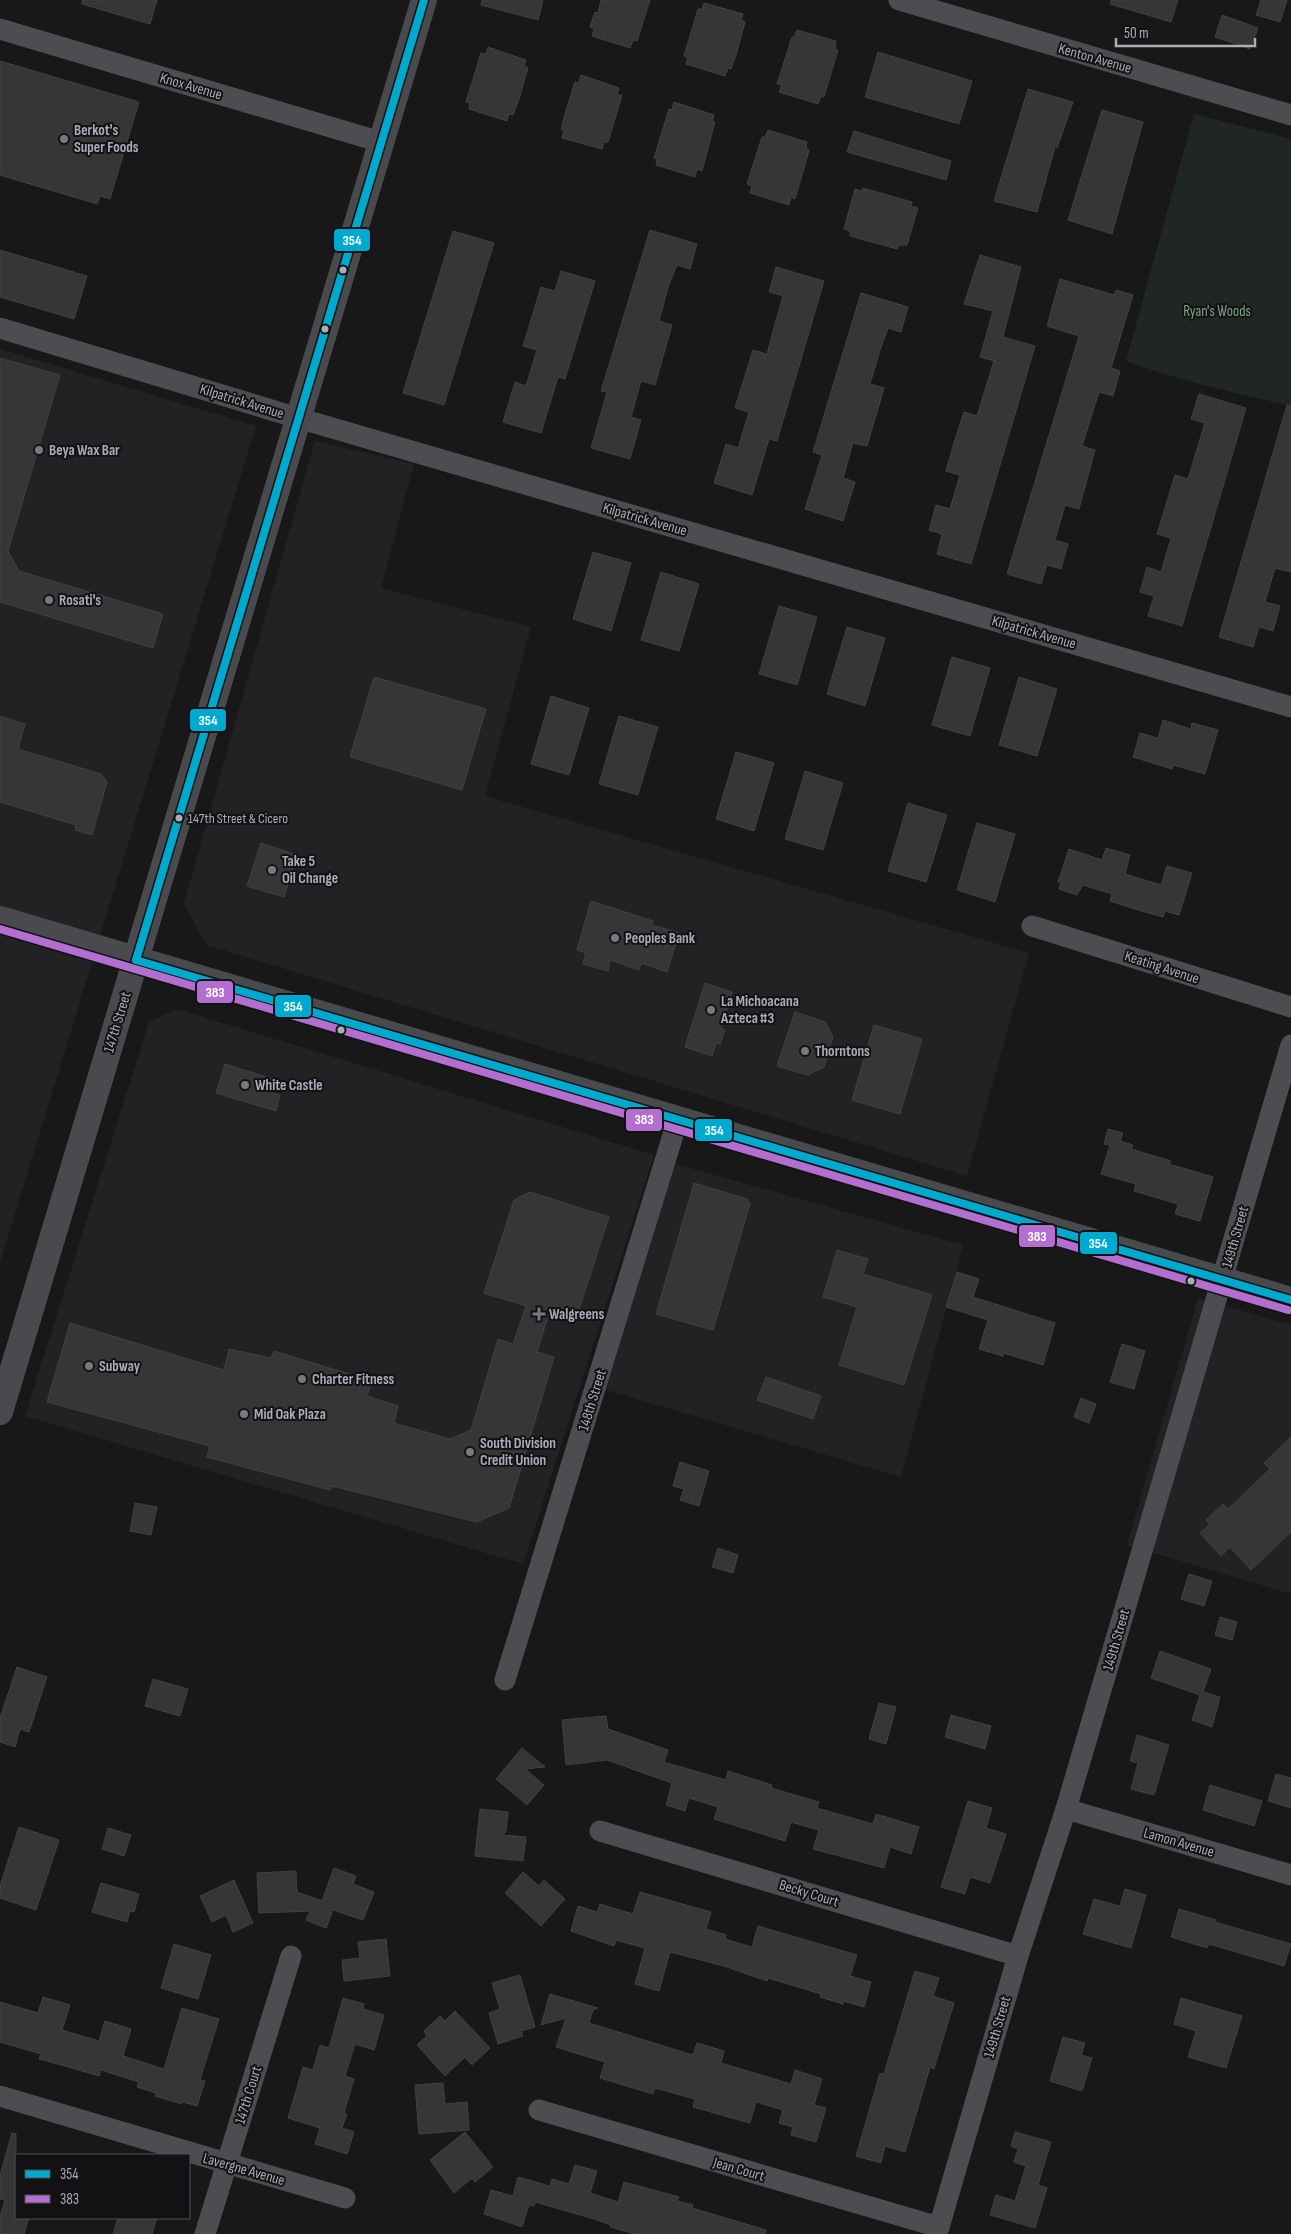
<svg xmlns="http://www.w3.org/2000/svg" width="1291" height="2234" viewBox="0 0 1291 2234" font-family="'Sofia Sans Condensed',sans-serif">
	<style>
		.built { fill: #222224 }
		.green { fill: #202722 }
		.building { fill: #363637; stroke: #404144 }
		.lines { fill: none; stroke-linecap: round; stroke-linejoin: round }
		.minor { stroke: #4c4d51; stroke-width: 21 }
		.major { stroke: #494a4d; stroke-width: 26 }
		.bus-1-casing { stroke: #121214; stroke-width: 11 }
		.bus-2-casing { stroke: #121214; stroke-width: 11 }
		.bus-1 { stroke: #00a9ce; stroke-width: 8 }
		.bus-2 { stroke: #b36fd0; stroke-width: 8 }
		.poi-dot { fill: #767980; stroke: #121214; stroke-width: 2 }
		.bus-dot { fill: #a9adb8; stroke: #121214; stroke-width: 2 }
		.labels { text-anchor: middle; stroke-width: 4; stroke-linejoin: round; paint-order: stroke }
		.bus-label { font-size: 14px; fill: #a9adb8; stroke: #121214; text-anchor: start }
		.street-label { font-size: 15px; fill: #a9adb8; stroke: #121214 }
		.poi-label { font-size: 15px; font-weight: bold; fill: #a9adb8; stroke: #121214; text-anchor: start }
		.park-label { font-size: 15px; fill: #81a386; stroke: #121214 }
		.line-badge { stroke: #121214; stroke-width: 2 }
		.badge-label { font-size: 14px; text-anchor: middle; font-weight: bold; fill: #fff }
	</style>
	<rect width="100%" height="100%" fill="#181818"/>
	<g class="built">
		<polygon points="0,349 256,426 0,1263"/>
		<polygon points="315,441 414,464 381,588 531,627 485,796 1029,953 967,1176 206,945 184,903"/>
		<polygon points="177,1009 654,1155 523,1564 25,1416 149,1022"/>
		<polygon points="672,1163 963,1245 901,1477 603,1389"/>
		<polygon points="1198,1298 1291,1325 1291,1594 1127,1545"/>
	</g>
	<path class="green" d="M 1194,114 L 1291,139 L 1291,406 C 1236,393 1180,381 1126,361 Z"/>
	<g class="building">
		<polygon points="82,0 157,0 150,24 82,4"/>
		<polygon points="482,0 543,0 538,20 481,5"/>
		<polygon points="601,0 650,0 637,41 633,40 630,48 592,36 594,29 590,27 595,12 598,13"/>
		<polygon points="1111,0 1178,0 1171,22 1110,4"/>
		<polygon points="1261,0 1287,0 1280,22 1256,15"/>
		<polygon points="704,3 743,14 741,20 745,22 736,55 731,69 728,68 725,76 686,64 688,58 684,56 698,9 702,9"/>
		<polygon points="1222,15 1258,28 1250,49 1215,37"/>
		<polygon points="797,30 836,41 835,49 838,50 824,97 821,96 818,104 779,92 782,85 777,84 792,37 794,37"/>
		<polygon points="488,47 526,60 524,66 528,68 519,99 513,115 509,114 507,121 469,109 470,103 466,102 481,53 486,54"/>
		<polygon points="878,52 972,81 959,124 865,97"/>
		<polygon points="0,61 139,102 110,199 100,196 97,204 0,175"/>
		<polygon points="581,75 619,88 617,95 622,95 608,142 604,142 602,149 562,138 564,131 561,129 565,114 575,82 579,83"/>
		<polygon points="1028,89 1073,102 1057,148 1055,147 1037,212 994,201"/>
		<polygon points="674,102 714,115 712,121 715,122 702,171 697,169 695,177 656,165 657,159 654,158 669,109 672,110"/>
		<polygon points="1102,110 1143,122 1112,234 1068,220"/>
		<polygon points="768,130 807,142 806,148 809,150 805,165 795,199 791,197 789,205 750,193 752,186 747,184 762,137 765,137"/>
		<polygon points="854,131 951,161 946,180 847,152"/>
		<polygon points="863,188 912,202 911,206 918,208 907,245 899,245 897,249 850,236 850,231 844,229 855,189 862,191"/>
		<polygon points="650,230 697,244 690,269 677,265 669,284 659,321 672,325 655,385 641,381 631,417 641,420 630,459 591,448 607,392 601,391"/>
		<polygon points="453,231 494,243 444,405 403,393"/>
		<polygon points="0,250 87,276 74,319 0,297"/>
		<polygon points="980,255 1021,267 1003,337 1035,346 971,564 937,554 942,534 929,530 936,505 950,509 960,475 946,471 953,446 964,412 977,416 994,361 980,357 993,311 964,304"/>
		<polygon points="776,267 824,281 777,441 769,439 752,495 714,483 726,444 738,448 749,412 735,408 753,350 767,354 772,335 783,296 769,292"/>
		<polygon points="561,271 595,281 565,379 558,377 541,433 503,422 515,382 526,386 537,350 523,346 541,287 555,291"/>
		<polygon points="1060,279 1114,295 1116,290 1133,295 1111,368 1120,371 1113,396 1099,392 1082,446 1095,450 1079,509 1065,505 1055,540 1068,544 1061,569 1047,565 1041,584 1007,574 1079,336 1047,326"/>
		<polygon points="861,293 908,307 901,332 888,328 881,347 870,384 884,388 867,446 853,443 843,478 855,482 843,521 805,509 822,455 813,452"/>
		<polygon points="0,358 60,375 8,551 19,571 163,614 153,648 0,602"/>
		<polygon points="1199,394 1246,408 1182,626 1148,616 1154,596 1140,592 1147,567 1161,572 1171,538 1157,534 1175,475 1188,479 1194,459 1205,423 1191,419"/>
		<polygon points="1287,405 1291,406 1291,572 1275,568 1265,602 1280,606 1273,631 1259,627 1253,647 1219,637"/>
		<polygon points="593,552 631,563 611,631 573,619"/>
		<polygon points="661,572 699,584 679,651 641,640"/>
		<polygon points="779,606 817,617 797,685 759,674"/>
		<polygon points="847,627 885,638 865,706 827,694"/>
		<polygon points="952,657 990,668 970,736 932,725"/>
		<polygon points="374,677 486,709 462,790 350,757"/>
		<polygon points="1019,677 1057,689 1037,756 999,745"/>
		<polygon points="551,696 589,708 569,775 531,764"/>
		<polygon points="0,716 25,724 18,749 101,774 107,782 92,835 75,830 76,825 0,802"/>
		<polygon points="619,716 658,727 638,795 599,784"/>
		<polygon points="1163,720 1191,729 1192,723 1218,730 1205,774 1173,765 1172,769 1133,757 1140,733 1158,738"/>
		<polygon points="736,752 774,763 754,831 716,819"/>
		<polygon points="805,771 843,783 823,850 785,839"/>
		<polygon points="908,803 947,815 926,882 888,871"/>
		<polygon points="977,823 1015,834 995,902 957,890"/>
		<polygon points="261,843 297,855 284,897 247,886"/>
		<polygon points="1106,848 1130,855 1125,874 1161,885 1167,866 1192,873 1179,915 1165,911 1163,917 1138,910 1110,901 1112,894 1083,885 1077,895 1059,889 1061,883 1058,882 1069,849 1102,860"/>
		<polygon points="591,901 653,921 652,925 679,933 667,972 641,963 639,970 610,960 608,971 583,964 586,953 577,950"/>
		<polygon points="705,983 732,992 721,1029 725,1030 720,1044 716,1043 712,1056 685,1047"/>
		<polygon points="795,1012 825,1022 833,1037 824,1067 808,1075 777,1066"/>
		<polygon points="874,1025 922,1039 900,1114 852,1100"/>
		<polygon points="225,1064 273,1079 269,1092 280,1095 276,1111 216,1093"/>
		<polygon points="1108,1129 1123,1133 1120,1141 1133,1145 1131,1149 1171,1161 1169,1164 1213,1177 1200,1221 1175,1214 1178,1204 1134,1191 1136,1184 1101,1174 1110,1145 1104,1144"/>
		<polygon points="694,1183 747,1199 750,1204 713,1330 656,1314"/>
		<polygon points="530,1192 609,1217 576,1319 550,1310 537,1352 554,1357 509,1508 477,1522 332,1486 330,1490 207,1457 210,1446 47,1402 70,1323 224,1370 229,1349 271,1358 274,1351 372,1381 367,1396 398,1406 394,1423 450,1439 471,1430 498,1339 513,1344 526,1306 484,1293 514,1200"/>
		<polygon points="837,1250 868,1259 863,1274 932,1295 904,1385 839,1365 857,1307 823,1297"/>
		<polygon points="957,1272 979,1279 973,1297 1055,1323 1043,1365 1003,1353 1003,1356 979,1349 988,1320 946,1307"/>
		<polygon points="1122,1344 1145,1351 1134,1389 1110,1382"/>
		<polygon points="766,1377 821,1396 813,1419 757,1400"/>
		<polygon points="1081,1398 1096,1404 1089,1423 1074,1417"/>
		<polygon points="1291,1437 1291,1532 1251,1570 1230,1547 1221,1556 1200,1533 1210,1524 1206,1520 1223,1504 1228,1509 1270,1469 1264,1463"/>
		<polygon points="680,1462 709,1471 699,1506 680,1500 684,1489 673,1486"/>
		<polygon points="135,1503 157,1507 151,1535 130,1531"/>
		<polygon points="718,1548 738,1555 733,1573 712,1567"/>
		<polygon points="1189,1574 1212,1581 1204,1606 1181,1599"/>
		<polygon points="1220,1617 1237,1622 1232,1640 1215,1635"/>
		<polygon points="1160,1651 1211,1669 1203,1692 1220,1697 1212,1727 1192,1720 1200,1695 1151,1678"/>
		<polygon points="17,1667 47,1677 29,1732 20,1729 15,1747 0,1742 0,1718"/>
		<polygon points="153,1679 188,1689 180,1716 145,1706"/>
		<polygon points="879,1703 896,1707 886,1744 869,1739"/>
		<polygon points="951,1715 991,1726 985,1749 945,1737"/>
		<polygon points="606,1716 608,1729 668,1750 664,1762 726,1780 728,1771 772,1785 771,1788 819,1802 817,1808 873,1824 876,1814 919,1827 911,1854 890,1847 884,1868 813,1849 819,1830 791,1822 785,1841 714,1819 718,1807 689,1798 685,1811 666,1805 672,1783 607,1760 566,1765 562,1720"/>
		<polygon points="1137,1735 1169,1745 1154,1795 1131,1789 1138,1763 1130,1761"/>
		<polygon points="522,1748 545,1767 525,1769 544,1785 527,1805 496,1779"/>
		<polygon points="1276,1774 1291,1778 1291,1808 1268,1801"/>
		<polygon points="1210,1785 1262,1801 1254,1826 1203,1810"/>
		<polygon points="968,1801 992,1808 986,1828 1006,1834 990,1883 970,1877 965,1894 941,1887"/>
		<polygon points="480,1809 508,1812 506,1831 503,1835 526,1837 523,1861 475,1856"/>
		<polygon points="19,1827 59,1840 36,1910 0,1898 0,1886"/>
		<polygon points="108,1828 131,1835 124,1856 102,1849"/>
		<polygon points="334,1868 356,1876 353,1884 374,1892 363,1920 333,1910 326,1928 306,1920 310,1911 259,1913 257,1873 296,1871 297,1892 322,1901"/>
		<polygon points="523,1872 539,1886 544,1880 565,1899 541,1926 505,1893"/>
		<polygon points="234,1880 253,1923 233,1932 226,1915 212,1922 200,1896"/>
		<polygon points="101,1883 139,1894 134,1912 130,1911 127,1922 92,1912"/>
		<polygon points="1125,1889 1146,1895 1131,1948 1083,1934 1094,1899 1120,1906"/>
		<polygon points="640,1892 711,1912 706,1929 726,1935 725,1939 752,1947 758,1926 857,1955 850,1976 871,1982 864,2007 843,2001 843,2004 820,1997 821,1994 768,1978 767,1981 724,1966 670,1952 659,1991 635,1984 645,1948 616,1940 614,1946 571,1931 578,1906 597,1912 600,1904 633,1914"/>
		<polygon points="1179,1909 1216,1920 1215,1922 1291,1944 1284,1966 1209,1944 1207,1948 1171,1937"/>
		<polygon points="386,1939 390,1976 344,1981 342,1960 360,1958 358,1942"/>
		<polygon points="174,1944 211,1955 198,1999 161,1988"/>
		<polygon points="915,1971 939,1978 933,1996 954,2003 934,2069 930,2067 905,2152 885,2146 881,2163 856,2156 880,2073 884,2074"/>
		<polygon points="520,1975 535,2027 521,2031 523,2036 498,2044 489,2013 500,2009 492,1983"/>
		<polygon points="550,1994 598,2008 593,2010 589,2023 693,2055 697,2043 724,2051 721,2063 791,2084 795,2070 822,2079 814,2105 826,2108 816,2142 791,2135 793,2127 779,2123 783,2110 756,2102 750,2123 693,2107 695,2099 655,2088 653,2094 600,2078 605,2062 556,2047 566,2018 541,2025"/>
		<polygon points="43,1997 70,2005 62,2030 99,2041 105,2021 131,2029 123,2056 164,2069 182,2008 219,2019 200,2080 205,2081 197,2106 183,2102 182,2104 155,2096 156,2093 137,2087 139,2082 101,2070 99,2076 65,2066 39,2059 41,2054 0,2042 0,2002 38,2013"/>
		<polygon points="343,1998 364,2004 363,2009 384,2015 374,2050 355,2044 345,2076 354,2079 344,2113 347,2114 342,2128 354,2132 347,2154 315,2144 320,2128 288,2118 303,2067 313,2070 320,2045 329,2048"/>
		<polygon points="1181,1998 1242,2016 1226,2068 1188,2057 1196,2031 1174,2024"/>
		<polygon points="455,2011 490,2048 472,2065 465,2057 445,2076 417,2045 427,2036 424,2031 440,2016 445,2021"/>
		<polygon points="1063,2037 1085,2043 1081,2055 1092,2058 1082,2091 1050,2081"/>
		<polygon points="443,2083 445,2104 467,2102 469,2130 419,2134 415,2085"/>
		<polygon points="465,2132 493,2167 475,2182 472,2178 454,2193 430,2160"/>
		<polygon points="1015,2132 1051,2142 1038,2185 1047,2188 1035,2228 990,2215 996,2195 1015,2201 1026,2166 1014,2162 1018,2149 1011,2146"/>
		<polygon points="12,2133 16,2134 16,2218 29,2218 24,2234 0,2234 0,2217 5,2200 0,2199 0,2175"/>
		<polygon points="575,2165 597,2171 590,2193 618,2202 624,2182 679,2197 677,2201 693,2205 692,2208 766,2230 765,2234 635,2234 610,2227 611,2225 594,2219 535,2202 534,2206 529,2205 522,2227 484,2214 491,2190 513,2196 518,2177 550,2186 552,2179 569,2184"/>
		<polygon points="118,2218 157,2218 152,2234 113,2234"/>
	</g>
	<g class="lines">
		<g class="minor">
			<polyline points="899,0 1291,115"/>
			<polyline points="0,29 381,142"/>
			<polyline points="0,328 298,418 1291,707"/>
			<polyline points="1032,926 1291,1007"/>
			<polyline points="505,1680 678,1119"/>
			<polyline points="1066,1809 1291,1875"/>
			<polyline points="600,1831 1018,1956"/>
			<polyline points="0,2096 345,2198"/>
			<polyline points="539,2110 939,2227"/>
			<polyline points="205,2234 291,1956"/>
			<polyline points="937,2234 1018,1956 1066,1809 1291,1045"/>
		</g>
		<g class="major">
			<polyline points="0,919 1291,1300"/>
			<polyline points="0,1412 424,0"/>
		</g>
		<defs>
			<g id="bus-1">
				<polyline points="136,960 1291,1300"/>
				<polyline points="136,960 424,0"/>
			</g>
			<polyline id="bus-2" points="0,929 1288,1310"/>
		</defs>
		<use href="#bus-1" class="bus-1-casing"/>
		<use href="#bus-2" class="bus-2-casing"/>
		<use href="#bus-1" class="bus-1"/>
		<use href="#bus-2" class="bus-2"/>
	</g>
	<g class="poi-dot">
		<circle cx="64" cy="139" r="5"/>
		<circle cx="39" cy="450" r="5"/>
		<circle cx="49" cy="600" r="5"/>
		<circle cx="272" cy="870" r="5"/>
		<circle cx="615" cy="938" r="5"/>
		<circle cx="711" cy="1010" r="5"/>
		<circle cx="805" cy="1051" r="5"/>
		<circle cx="245" cy="1085" r="5"/>
		<path d="M536.5 1306.5h5v5h5v5h-5v5h-5v-5h-5v-5h5z"/>
		<circle cx="89" cy="1366" r="5"/>
		<circle cx="302" cy="1379" r="5"/>
		<circle cx="244" cy="1414" r="5"/>
		<circle cx="470" cy="1452" r="5"/>
	</g>
	<g class="bus-dot">
		<circle cx="343" cy="270" r="4.5"/>
		<circle cx="325" cy="329" r="4.5"/>
		<circle cx="179" cy="818" r="4.5"/>
		<circle cx="341" cy="1030" r="4.5"/>
		<circle cx="1191" cy="1281" r="4.5"/>
	</g>
	<g class="labels">
		<g class="bus-label">
			<text x="188" y="823">147th Street &amp; Cicero</text>
		</g>
		<g class="street-label">
			<text transform="translate(1095 58) rotate(16)" y="5">Kenton Avenue</text>
			<text transform="translate(191 86) rotate(16)" y="5">Knox Avenue</text>
			<text transform="translate(242 401) rotate(17)" y="5">Kilpatrick Avenue</text>
			<text transform="translate(645 519) rotate(16)" y="5">Kilpatrick Avenue</text>
			<text transform="translate(1034 632) rotate(16)" y="5">Kilpatrick Avenue</text>
			<text transform="translate(1162 967) rotate(18)" y="5">Keating Avenue</text>
			<text transform="translate(117 1022) rotate(-73)" y="5">147th Street</text>
			<text transform="translate(1235 1237) rotate(-74)" y="5">149th Street</text>
			<text transform="translate(592 1400) rotate(-73)" y="5">148th Street</text>
			<text transform="translate(1116 1640) rotate(-74)" y="5">149th Street</text>
			<text transform="translate(1179 1842) rotate(16)" y="5">Lamon Avenue</text>
			<text transform="translate(809 1893) rotate(17)" y="5">Becky Court</text>
			<text transform="translate(997 2027) rotate(-74)" y="5">149th Street</text>
			<text transform="translate(248 2095) rotate(-73)" y="5">147th Court</text>
			<text transform="translate(244 2169) rotate(16)" y="5">Lavergne Avenue</text>
			<text transform="translate(739 2169) rotate(16)" y="5">Jean Court</text>
		</g>
		<g class="poi-label">
			<text x="74" y="135">Berkot's<tspan x="74" dy="17">Super Foods</tspan></text>
			<text x="49" y="455">Beya Wax Bar</text>
			<text x="59" y="605">Rosati's</text>
			<text x="282" y="866">Take 5<tspan x="282" dy="17">Oil Change</tspan></text>
			<text x="625" y="943">Peoples Bank</text>
			<text x="721" y="1006">La Michoacana<tspan x="721" dy="17">Azteca #3</tspan></text>
			<text x="815" y="1056">Thorntons</text>
			<text x="255" y="1090">White Castle</text>
			<text x="549" y="1319">Walgreens</text>
			<text x="99" y="1371">Subway</text>
			<text x="312" y="1384">Charter Fitness</text>
			<text x="254" y="1419">Mid Oak Plaza</text>
			<text x="480" y="1448">South Division<tspan x="480" dy="17">Credit Union</tspan></text>
		</g>
		<g class="park-label">
			<text x="1217" y="316">Ryan's Woods</text>
		</g>
	</g>
	<g class="line-badge">
		<rect x="333" y="228" width="38" height="24" rx="5" fill="#00a9ce"/>
		<rect x="189" y="708" width="38" height="24" rx="5" fill="#00a9ce"/>
		<rect x="196" y="980" width="38" height="24" rx="5" fill="#b36fd0"/>
		<rect x="274" y="994" width="38" height="24" rx="5" fill="#00a9ce"/>
		<rect x="625" y="1108" width="38" height="24" rx="5" fill="#b36fd0"/>
		<rect x="694" y="1118" width="39" height="24" rx="5" fill="#00a9ce"/>
		<rect x="1018" y="1224" width="38" height="24" rx="5" fill="#b36fd0"/>
		<rect x="1079" y="1231" width="39" height="24" rx="5" fill="#00a9ce"/>
	</g>
	<g class="badge-label">
		<text x="352" y="245">354</text>
		<text x="208" y="725">354</text>
		<text x="215" y="997">383</text>
		<text x="293" y="1011">354</text>
		<text x="644" y="1124">383</text>
		<text x="714" y="1135">354</text>
		<text x="1037" y="1241">383</text>
		<text x="1098" y="1248">354</text>
	</g>
	<rect x="15" y="2154" width="175" height="65" fill="#121214" stroke="#4e5056"/>
	<rect x="25" y="2170" width="25" height="8" fill="#00a9ce" stroke="#4e5056"/>
	<text x="60" y="2179" font-size="15" fill="#a9adb8">354</text>
	<rect x="25" y="2195" width="25" height="8" fill="#b36fd0" stroke="#4e5056"/>
	<text x="60" y="2204" font-size="15" fill="#a9adb8">383</text>
	<path d="M1116 38v8h139v-8" fill="none" stroke="#a9adb8" stroke-width="2.5"/>
	<text x="1124" y="38" font-size="15" fill="#a9adb8" stroke="#121214" stroke-width="4" paint-order="stroke">50 m</text>
</svg>
